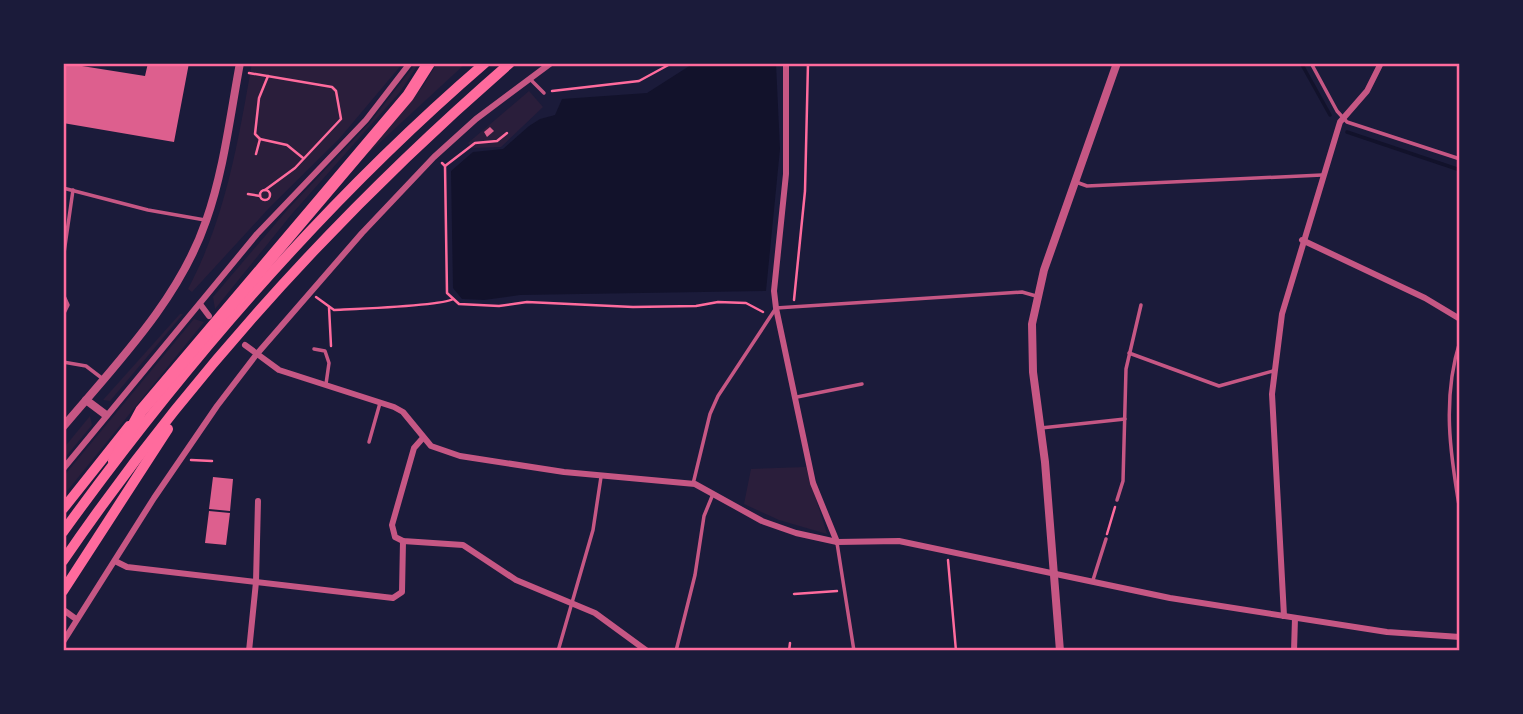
<svg xmlns="http://www.w3.org/2000/svg" width="1523" height="714" viewBox="0 0 1523 714" font-family="Signika,sans-serif">
	<style>
		.green { fill: #2a1e3b }
		.water { fill: #12122b }
		.lines { fill: none; stroke-linecap: round; stroke-linejoin: round }
		.stream { stroke: #12122b; stroke-width: 3.5 }
		.building { fill: #dd5f8e }
		.path { stroke: #ff6b9d; stroke-width: 2.5 }
		.service { stroke: #c65784; stroke-width: 3.5 }
		.minor { stroke: #c65784; stroke-width: 6 }
		.tertiary { stroke: #c65784; stroke-width: 8 }
		.trunk { stroke: #ff6b9d; stroke-width: 10 }
		.motorway { stroke: #ff6b9d; stroke-width: 12 }
		.neatline { fill: none; stroke: #ff6b9d; stroke-width: 2.5 }
	</style>
	<rect width="100%" height="100%" fill="#1b1b3a"/>
	<g class="green">
		<path d="M 252,63 L 403,63 L 339,139 L 270,207 L 192,292 L 188,289 C 226,217 238,142 252,63 Z"/>
		<polygon points="416,63 419,63 400,92 291,215 215,309 213,297 288,209 371,121"/>
		<polygon points="437,63 466,63 350,170 423,86"/>
		<polygon points="529,91 543,107 501,147 472,148 468,143"/>
		<polygon points="180,314 183,314 110,401 103,400"/>
		<polygon points="194,319 204,322 63,496 63,477"/>
		<polygon points="90,416 92,425 63,460 63,449"/>
		<polygon points="806,467 827,534 779,520 744,504 751,469"/>
	</g>
	<polygon class="water" points="694,63 776,63 780,149 766,291 520,295 484,300 462,299 453,288 451,171 473,152 503,149 529,126 540,119 555,115 562,99 647,93"/>
	<g class="lines">
		<g class="stream">
			<polyline points="1301,63 1330,115"/>
			<polyline points="1347,132 1460,170"/>
		</g>
	</g>
	<g class="building">
		<polygon points="63,63 145,76 148,63 189,63 174,142 63,123"/>
		<polygon points="490,127 494,131 487,137 484,132"/>
		<polygon points="213,477 233,479 230,511 209,509"/>
		<polygon points="209,511 230,513 226,545 205,543"/>
	</g>
	<g class="lines">
		<g class="path">
			<polyline points="249,73 332,87 336,91 341,119 295,168 265,190"/>
			<polyline points="268,76 259,98 255,134 260,139 287,145 303,158"/>
			<polyline points="552,91 639,81 672,63"/>
			<polyline points="256,154 260,139"/>
			<polyline points="442,163 445,166 447,293 459,304 499,306 527,302 633,307 696,306 718,302 746,303 763,312"/>
			<polyline points="445,166 475,143 497,141 507,133"/>
			<circle cx="265" cy="195" r="5"/>
			<polyline points="248,194 260,196"/>
			<path d="M 316,297 L 334,310 C 354,309 442,306 453,299"/>
			<polyline points="794,300 805,191 808,63"/>
			<polyline points="329,307 331,346"/>
			<polyline points="191,460 212,461"/>
			<polyline points="1107,534 1115,507"/>
			<polyline points="948,560 956,651"/>
			<polyline points="794,594 837,591"/>
			<polyline points="789,651 790,643"/>
		</g>
		<g class="service">
			<polyline points="1311,63 1337,111 1347,122 1460,159"/>
			<polyline points="531,80 544,93"/>
			<polyline points="1076,182 1087,186 1322,175"/>
			<polyline points="63,188 148,210 205,220"/>
			<polyline points="63,260 73,190"/>
			<polyline points="63,294 68,305 63,315"/>
			<path d="M 1460,341 C 1442,398 1450,453 1460,511"/>
			<polyline points="314,349 325,351 329,363 326,384"/>
			<polyline points="1129,353 1219,386 1273,371"/>
			<polyline points="63,362 86,366 103,379"/>
			<polyline points="797,397 862,384"/>
			<polyline points="1041,428 1125,419"/>
			<polyline points="369,442 380,403"/>
			<polyline points="693,484 710,414 718,396 776,308 1022,292 1036,296"/>
			<polyline points="1117,500 1123,481 1126,369 1141,305"/>
			<polyline points="837,543 854,651"/>
			<polyline points="1093,580 1106,539"/>
			<polyline points="558,651 593,530 601,477"/>
			<polyline points="676,651 695,575 704,516 713,494"/>
		</g>
		<g class="minor">
			<polyline points="786,63 786,174 774,291 776,308 813,483 837,542"/>
			<polyline points="1302,240 1425,298 1460,319"/>
			<polyline points="200,304 209,316"/>
			<polyline points="245,345 279,370 394,407 403,412 431,446 460,456 564,472 695,484 762,521 796,533 837,542 899,541 1170,598 1387,632 1460,637"/>
			<polyline points="422,439 414,448 392,525 395,537 403,541 463,545 516,580 595,613 647,651"/>
			<polyline points="63,469 257,234 366,120 410,63"/>
			<polyline points="115,561 127,567 393,598 402,592 403,541"/>
			<polyline points="65,611 76,619"/>
			<polyline points="1284,616 1272,394 1282,314 1340,122 1367,91 1381,63"/>
			<polyline points="63,642 154,498 217,406 256,355 362,233 434,157 476,119 551,63"/>
			<polyline points="249,651 256,582 258,501"/>
			<polyline points="1294,651 1295,618"/>
		</g>
		<g class="tertiary">
			<polyline points="86,400 106,415"/>
			<path d="M 63,427 C 116,364 179,300 206,221 C 224,170 230,116 240,63"/>
			<polyline points="1060,651 1045,462 1033,372 1032,324 1044,270 1117,63"/>
		</g>
		<g class="trunk">
			<polyline points="63,509 129,426"/>
			<path d="M 63,532 C 186,362 325,201 485,63"/>
			<path d="M 63,561 C 189,377 342,209 510,63"/>
			<polyline points="63,591 168,429"/>
		</g>
		<polyline class="motorway" points="114,461 141,411 408,96 429,63"/>
	</g>
	<rect width="1523" height="714" fill="none" stroke="#1b1b3a" stroke-width="130"/>
	<rect x="65" y="65" width="1393" height="584" class="neatline"/>
</svg>
